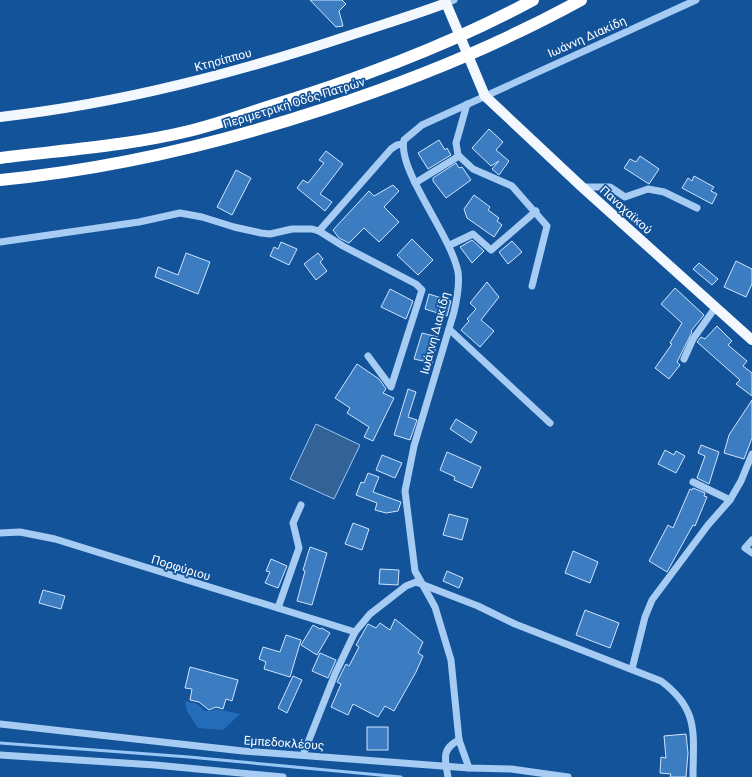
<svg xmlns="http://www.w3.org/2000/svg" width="752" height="777" viewBox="0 0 752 777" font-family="Roboto,sans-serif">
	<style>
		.green { fill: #256db8 }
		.water { fill: #336296; stroke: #98c7f7 }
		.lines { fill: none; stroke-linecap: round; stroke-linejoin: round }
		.stream { stroke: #98c7f7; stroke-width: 3 }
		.building { fill: #3c7cc1; stroke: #cee5fd }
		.minor { stroke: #a6ccf4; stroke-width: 7 }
		.major { stroke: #f3f8ff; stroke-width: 10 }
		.highway { stroke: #fff; stroke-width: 12 }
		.labels { text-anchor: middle; stroke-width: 3.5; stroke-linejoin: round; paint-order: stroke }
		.street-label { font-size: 12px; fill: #fff; stroke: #13539a }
	</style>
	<rect width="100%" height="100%" fill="#13539a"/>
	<polygon class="green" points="185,701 197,704 205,711 211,711 216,709 240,714 223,730 198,728 187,711"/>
	<polygon class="water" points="316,424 360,445 334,499 290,479"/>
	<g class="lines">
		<polyline class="stream" points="0,743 189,757 401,777"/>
	</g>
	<g class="building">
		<polygon points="310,0 342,0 346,4 339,11 343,26 336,27"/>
		<polygon points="489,129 503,142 496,150 509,161 499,175 492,169 499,161 491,166 472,148"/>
		<polygon points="439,140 445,150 447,148 451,155 428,169 418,153"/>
		<polygon points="326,151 343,164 320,194 332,202 325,211 297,188 303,180 308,183 324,163 319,160"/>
		<polygon points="640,156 659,169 649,184 624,168 630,159 636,162"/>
		<polygon points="456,163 459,168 462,167 471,180 446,198 433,181 433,178"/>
		<polygon points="236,170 251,178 232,215 217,207"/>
		<polygon points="694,176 714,187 711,191 717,194 712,204 682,188 688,178 692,181"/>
		<polygon points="393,185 399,191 384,207 399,222 379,242 364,228 349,243 339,238 333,230 369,191 374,196"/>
		<polygon points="474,195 490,207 488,210 499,218 497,221 502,225 494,237 467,218 464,209"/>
		<polygon points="412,239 433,260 418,275 397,255"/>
		<polygon points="472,240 484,251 472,263 460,247"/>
		<polygon points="512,241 522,252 508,264 499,252"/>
		<polygon points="281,242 297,249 289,265 270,256 274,247 278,249"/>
		<polygon points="186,253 210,262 198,294 155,277 158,267 178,275"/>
		<polygon points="318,253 323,259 320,262 327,271 316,280 304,264"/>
		<polygon points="736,261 752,269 752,284 746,297 724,287"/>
		<polygon points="699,263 718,279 712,285 693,269"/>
		<polygon points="487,282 499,297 481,320 494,331 480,347 461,330 469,321 467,319 476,309 470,303"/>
		<polygon points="675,288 704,315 691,331 692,332 677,362 680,365 669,379 655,368 672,344 670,343 682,323 661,304"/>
		<polygon points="390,289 413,301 406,319 381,307"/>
		<polygon points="429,294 451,301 447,316 425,309"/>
		<polygon points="717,326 732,341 728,345 747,361 743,366 752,373 752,396 736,384 740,380 697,342 701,337 705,339"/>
		<polygon points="422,333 438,337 432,363 414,359"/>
		<polygon points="357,364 379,379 386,389 383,393 394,398 373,441 364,437 369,427 347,413 350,408 335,398"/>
		<polygon points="408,389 416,392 408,417 417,420 410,440 394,435"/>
		<polygon points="752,400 752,438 744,459 724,453 729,435"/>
		<polygon points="456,419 477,432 471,443 450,429"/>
		<polygon points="701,445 719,452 709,484 697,478 705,456 698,453"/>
		<polygon points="665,450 674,455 676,451 685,456 676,473 658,464"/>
		<polygon points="447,452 481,467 472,488 454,480 455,477 440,470"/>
		<polygon points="382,455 402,463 395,478 376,470"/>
		<polygon points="368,473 379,477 373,492 401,502 398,511 386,513 375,510 377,503 356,495 361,482 364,483"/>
		<polygon points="693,488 705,493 704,496 707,497 695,526 693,525 667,572 649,561 668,525 673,528 690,489 692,490"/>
		<polygon points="449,514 468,519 462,540 443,535"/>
		<polygon points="353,523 369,529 362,550 345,544"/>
		<polygon points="310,547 327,553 312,605 297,601 305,571 303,570"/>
		<polygon points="573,551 598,562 590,583 565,573"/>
		<polygon points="271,559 287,566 278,588 265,583 270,572 266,571"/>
		<polygon points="380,569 399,570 398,585 379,584"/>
		<polygon points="447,571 463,578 459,588 443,581"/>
		<polygon points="43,590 65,596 61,609 39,603"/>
		<polygon points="585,610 619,623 610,648 576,635"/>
		<polygon points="395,619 423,642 418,653 423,656 416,672 394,711 385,706 378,717 353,704 348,715 331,707 341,684 337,682 346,664 349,666 359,647 356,645 368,624 376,628 380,623 390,630"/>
		<polygon points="313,625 320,629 322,628 330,633 317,655 301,645"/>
		<polygon points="286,635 301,640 290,677 264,669 266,662 259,659 263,647 280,652"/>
		<polygon points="320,653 336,660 328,678 312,671"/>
		<polygon points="190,667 238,680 232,701 226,699 223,709 216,707 209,710 199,702 190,700 192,689 185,688"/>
		<polygon points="293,676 302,680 287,713 278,708"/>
		<rect x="367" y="727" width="21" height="23"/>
		<polygon points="686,734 688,753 686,777 670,777 671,774 660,773 661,757 666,758 664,736"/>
	</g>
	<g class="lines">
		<g class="minor">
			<polyline points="446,0 446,3 454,0"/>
			<polyline points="467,104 456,143 458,155 473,169 512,186 547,226 532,286"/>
			<polyline points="415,183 459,156"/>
			<polyline points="582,187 610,187 625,197 648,189 664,192 697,208"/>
			<polyline points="319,231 343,246 416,284 422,290 391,387 368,356"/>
			<polyline points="0,242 139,222 180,213 202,217 234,227 261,233 270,234 292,229 312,229 319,231 391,149 397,145 403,144"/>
			<polyline points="450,245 473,234 491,250 536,211"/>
			<polyline points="449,329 550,423"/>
			<polyline points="684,359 693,339 715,308"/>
			<polyline points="693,482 730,500"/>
			<polyline points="0,533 20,532 55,539 355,632"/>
			<polyline points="752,540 745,548 752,553"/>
			<polyline points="278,608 299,548 293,523 301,505"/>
			<polyline points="632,669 645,617 652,600 708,525 730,500 741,481 752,454"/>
			<polyline points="0,724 243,751 469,768 511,769 568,777"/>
			<polyline points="459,740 469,768"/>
			<polyline points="0,755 155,765 283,777"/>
			<path d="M 303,755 L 335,674 L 355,632 L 370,614 L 406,586 L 416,582 L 478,606 L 515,624 L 661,681 C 700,710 693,734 693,777"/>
			<path d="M 448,777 C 445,759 441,749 459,740 L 451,660 L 435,607 L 415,571 L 405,491 L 414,446 L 454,312 C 457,299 460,285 458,272 C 451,235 397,170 404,140 L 422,125 L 696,0"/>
		</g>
		<path class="major" d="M 0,117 C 123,103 240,72 357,33 C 387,23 417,14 446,3 L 485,96 L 582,187 L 752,340"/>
		<g class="highway">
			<path d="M 0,158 C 63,150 127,146 189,131 C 214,125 239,116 264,108 C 356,80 448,46 533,0"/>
			<path d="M 0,180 C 111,169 218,144 324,109 C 413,80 499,45 581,0"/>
		</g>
	</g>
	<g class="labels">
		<g class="street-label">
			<text transform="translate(587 37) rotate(-24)" y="4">Ιωάννη Διακίδη</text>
			<text transform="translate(223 60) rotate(-15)" y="4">Κτησίππου</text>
			<text transform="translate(294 103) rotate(-17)" y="4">Περιμετρική Οδός Πατρών</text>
			<text transform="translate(626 210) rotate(42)" y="4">Παναχαϊκού</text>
			<text transform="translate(435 333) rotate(-75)" y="4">Ιωάννη Διακίδη</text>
			<text transform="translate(181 568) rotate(17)" y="4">Πορφύριου</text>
			<text transform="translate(284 743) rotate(4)" y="4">Εμπεδοκλέους</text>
		</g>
	</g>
</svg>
